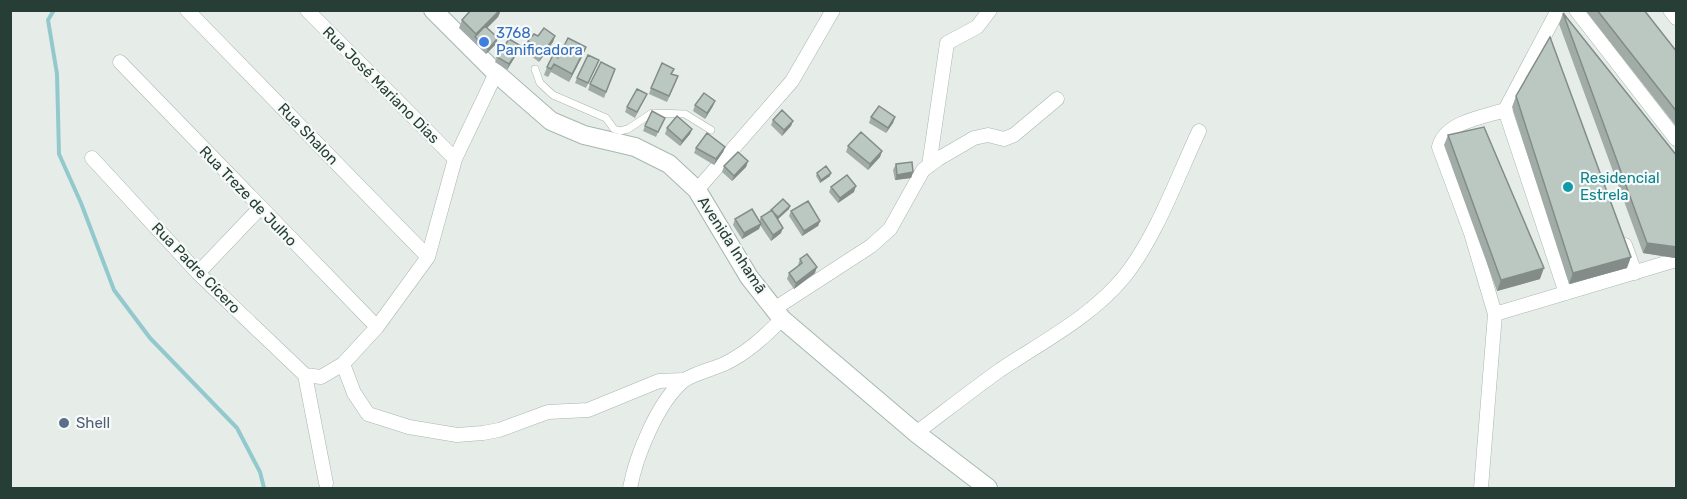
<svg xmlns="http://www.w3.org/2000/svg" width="1687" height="499" viewBox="0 0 1687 499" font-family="Rubik,sans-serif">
	<rect width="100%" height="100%" fill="#e6ede9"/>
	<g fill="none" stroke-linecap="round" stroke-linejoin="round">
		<!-- stream -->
		<path stroke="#93c9cc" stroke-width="4" d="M 54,10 L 48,20 L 57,74 L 59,154 L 81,203 L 114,290 L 150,338 L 237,428 L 260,472 L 264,488"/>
		<defs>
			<path id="lane" d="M 535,69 L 540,83 L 553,95 L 606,118 L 614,129 L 620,131 L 628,129 L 652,113 L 685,114 L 711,130"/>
			<path id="street" d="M 187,10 L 428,257
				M 307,10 L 455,159
				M 1576,10 L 1676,139
				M 1670,10 L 1676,18
				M 120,62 L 377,327
				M 1505,110 L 1566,293
				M 92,158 L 198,273 L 305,375
				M 929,166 L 947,43 L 977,27 L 990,10
				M 697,190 L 792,81 L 833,10
				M 1625,245 L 1635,273
				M 198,273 L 259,209
				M 774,309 L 871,246 L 890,229 L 923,170 L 938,159 L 974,138 L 988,135 L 1004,139 L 1014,135 L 1057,99
				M 1495,314 L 1676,260
				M 343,364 L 354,393 L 368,414 L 409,427 L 457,435 L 483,433 L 499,430 L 548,412 L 588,410 L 659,381 L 683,380
				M 305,375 L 321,377 L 343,364 L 377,327 L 428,257 L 455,159 L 496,73
				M 305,375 L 326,483
				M 916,433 C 944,412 972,390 1000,370 C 1042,342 1091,317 1124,277 C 1156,237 1177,178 1199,131
				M 630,488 C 636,456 657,404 682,382 C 689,375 713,369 724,364 C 747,353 764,337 782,319
				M 1481,488 L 1495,314 L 1471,233 L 1439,147 C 1445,122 1483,117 1505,110 L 1558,10"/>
			<path id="secondary" d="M 433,10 L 496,73 L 551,121 L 584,135 L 635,147 L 669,164 L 697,190 L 749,277 L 782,319 L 916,433 L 988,488"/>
		</defs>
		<!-- lane casing -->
		<use href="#lane" stroke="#a9b5af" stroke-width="8"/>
		<!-- street casing -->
		<use href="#street" stroke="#a9b5af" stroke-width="15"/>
		<!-- secondary casing -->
		<use href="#secondary" stroke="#a5b8b0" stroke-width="20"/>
		<!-- lane -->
		<use href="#lane" stroke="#fff" stroke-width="7"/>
		<!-- street -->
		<use href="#street" stroke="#fff" stroke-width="14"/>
		<!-- secondary -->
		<use href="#secondary" stroke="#fff" stroke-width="18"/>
	</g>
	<!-- wall -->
	<path fill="#a1aca7" d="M 471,10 L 501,10 L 498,17 L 487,28 L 496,44 L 486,54 L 459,28 L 462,20 Z
		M 1585,10 L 1644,10 L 1677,52 L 1677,122 L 1675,125 Z
		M 1563,13 L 1677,156 L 1677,253 L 1675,258 L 1643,253 L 1559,24 Z
		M 538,36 L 555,36 L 553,42 L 539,62 L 527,53 L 528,48 L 526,47 L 528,41 Z
		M 586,47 L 583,55 L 569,82 L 551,72 L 548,77 L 544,75 L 547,67 L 558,58 Z
		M 518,52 L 507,70 L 495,62 L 497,57 Z
		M 599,60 L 586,88 L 575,83 L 577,78 Z
		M 615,69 L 604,98 L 588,90 L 590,84 Z
		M 672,74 L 676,82 L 667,102 L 649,94 L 651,88 Z
		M 647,94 L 635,118 L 625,112 L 627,107 Z
		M 1516,96 L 1627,268 L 1569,284 L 1512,107 Z
		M 695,105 L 713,106 L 705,119 L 693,111 Z
		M 871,117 L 895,117 L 893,123 L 886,133 L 869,123 Z
		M 773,120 L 793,121 L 791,126 L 782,136 L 771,125 Z
		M 662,123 L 656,137 L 643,131 L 645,126 Z
		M 667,128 L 692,129 L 690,134 L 680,146 L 665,134 Z
		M 1448,135 L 1540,279 L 1497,291 L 1444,145 Z
		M 848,146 L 882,151 L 880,157 L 868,170 L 846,152 Z
		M 725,147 L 723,152 L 714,165 L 694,153 L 696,148 Z
		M 748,161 L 746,167 L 732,181 L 722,172 L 724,166 Z
		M 896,164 L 913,172 L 911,178 L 895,180 L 893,170 Z
		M 817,173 L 830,176 L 820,183 L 816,176 Z
		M 831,187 L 854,192 L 838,203 L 829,192 Z
		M 790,206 L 789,209 L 778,219 L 781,233 L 771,241 L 760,225 L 759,229 L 742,239 L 733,225 L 735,219 L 759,222 L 761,217 Z
		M 791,211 L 820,221 L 818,226 L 802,236 L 789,216 Z
		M 800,259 L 815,273 L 794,289 L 787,279 L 789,273 L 798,266 L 798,265 Z"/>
	<!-- shaded-wall -->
	<path fill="#838c88" d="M 500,10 L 501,10 L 498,17 L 477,38 L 475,37 L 476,34 Z
		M 555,36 L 553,42 L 539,62 L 541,56 Z
		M 498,38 L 496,44 L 486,54 L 488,49 Z
		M 521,46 L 518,52 L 507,70 L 509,64 Z
		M 586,47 L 583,55 L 569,82 L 572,74 Z
		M 715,101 L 713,106 L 705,119 L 707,113 Z
		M 895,117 L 893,123 L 886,133 L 888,128 Z
		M 793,121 L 791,126 L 782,136 L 784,130 Z
		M 692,129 L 690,134 L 680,146 L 682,141 Z
		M 725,147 L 723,152 L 714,165 L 716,159 Z
		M 882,151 L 880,157 L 868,170 L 870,164 Z
		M 748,161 L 746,167 L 732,181 L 734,176 Z
		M 913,172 L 911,178 L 895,180 L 897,175 Z
		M 831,173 L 830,176 L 820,183 L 821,180 Z
		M 856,186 L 854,192 L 838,203 L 840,198 Z
		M 790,206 L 789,209 L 777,220 L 778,217 Z
		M 820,221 L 818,226 L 802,236 L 804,231 Z
		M 761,224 L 759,229 L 742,239 L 744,233 Z
		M 783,228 L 781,233 L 771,241 L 773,235 Z
		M 1647,243 L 1677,247 L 1677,253 L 1675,258 L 1643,253 Z
		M 1631,257 L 1627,268 L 1569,284 L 1573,273 Z
		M 817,267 L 815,273 L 794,289 L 796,283 Z
		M 1544,268 L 1540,279 L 1497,291 L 1501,280 Z"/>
	<!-- building -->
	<path fill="#bbc8c2" stroke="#838c88" stroke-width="1.5" d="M 471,10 L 500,10 L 476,34 L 462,20 Z
		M 1597,10 L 1644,10 L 1677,52 L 1677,112 Z
		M 1563,13 L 1677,156 L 1677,247 L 1647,243 Z
		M 485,26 L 498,38 L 488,49 L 475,37 Z
		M 544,28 L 555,36 L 541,56 L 529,47 L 531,43 L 528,41 L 534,34 L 538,36 Z
		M 1550,37 L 1631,257 L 1573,273 L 1516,96 Z
		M 568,38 L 586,47 L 572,74 L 554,64 L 551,69 L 547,67 L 553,55 L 558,58 Z
		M 509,39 L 521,46 L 509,64 L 497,57 Z
		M 588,55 L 599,60 L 588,83 L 577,78 Z
		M 601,62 L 615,69 L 606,92 L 590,84 Z
		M 662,63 L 674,69 L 671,74 L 678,76 L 669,96 L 651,88 Z
		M 637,89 L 647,94 L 637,112 L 627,107 Z
		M 704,93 L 715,101 L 707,113 L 695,105 Z
		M 879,106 L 895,117 L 888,128 L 871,117 Z
		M 782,110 L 793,121 L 784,130 L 773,120 Z
		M 652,111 L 665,118 L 658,132 L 645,126 Z
		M 677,116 L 692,129 L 682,141 L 667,128 Z
		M 1484,127 L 1544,268 L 1501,280 L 1448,135 Z
		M 861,132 L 882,151 L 870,164 L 848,146 Z
		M 707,133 L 725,147 L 716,159 L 696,148 Z
		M 738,152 L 748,161 L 734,176 L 724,166 Z
		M 912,162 L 913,172 L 897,175 L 896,164 Z
		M 826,166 L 831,173 L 821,180 L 817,173 Z
		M 847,175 L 856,186 L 840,198 L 831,187 Z
		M 783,199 L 790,206 L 778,217 L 771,210 Z
		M 808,201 L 820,221 L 804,231 L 791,211 Z
		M 752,209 L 761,224 L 744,233 L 735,219 Z
		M 772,210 L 783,228 L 773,235 L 761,217 Z
		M 807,254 L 817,267 L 796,283 L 789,273 L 802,263 L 800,259 Z"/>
	<!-- markers -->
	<circle fill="#3f7fe0" stroke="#f6faf8" stroke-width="2" cx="484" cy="42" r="6"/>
	<circle fill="#0f9aa8" stroke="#f6faf8" stroke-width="2" cx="1568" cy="187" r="6"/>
	<circle fill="#5c6f8a" stroke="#f6faf8" stroke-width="2" cx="64" cy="423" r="6"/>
	<g text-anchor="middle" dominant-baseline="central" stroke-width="4.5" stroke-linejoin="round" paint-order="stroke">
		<!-- shop labels -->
		<g font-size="15" fill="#366cbe" stroke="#f6faf8" text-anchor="start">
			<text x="496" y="33">3768<tspan x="496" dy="17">Panificadora</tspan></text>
		</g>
		<!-- street labels -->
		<g font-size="15" fill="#263e35" stroke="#f6faf8">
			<text transform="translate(381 85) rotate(45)">Rua José Mariano Dias</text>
			<text transform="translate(308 134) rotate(46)">Rua Shalon</text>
			<text transform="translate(248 196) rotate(46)">Rua Treze de Julho</text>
			<text transform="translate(732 245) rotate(57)">Avenida Inhamã</text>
			<text transform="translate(196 268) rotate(46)">Rua Padre Cícero</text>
		</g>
		<!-- culture labels -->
		<g font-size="15" fill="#0d838f" stroke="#f6faf8" text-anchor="start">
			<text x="1580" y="178">Residencial<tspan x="1580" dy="17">Estrela</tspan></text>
		</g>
		<!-- service labels -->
		<g font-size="15" fill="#4e5e75" stroke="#f6faf8" text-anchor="start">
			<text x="76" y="423">Shell</text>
		</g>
	</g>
	<!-- border -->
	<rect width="1687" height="499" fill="none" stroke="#263e35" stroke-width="24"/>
</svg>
